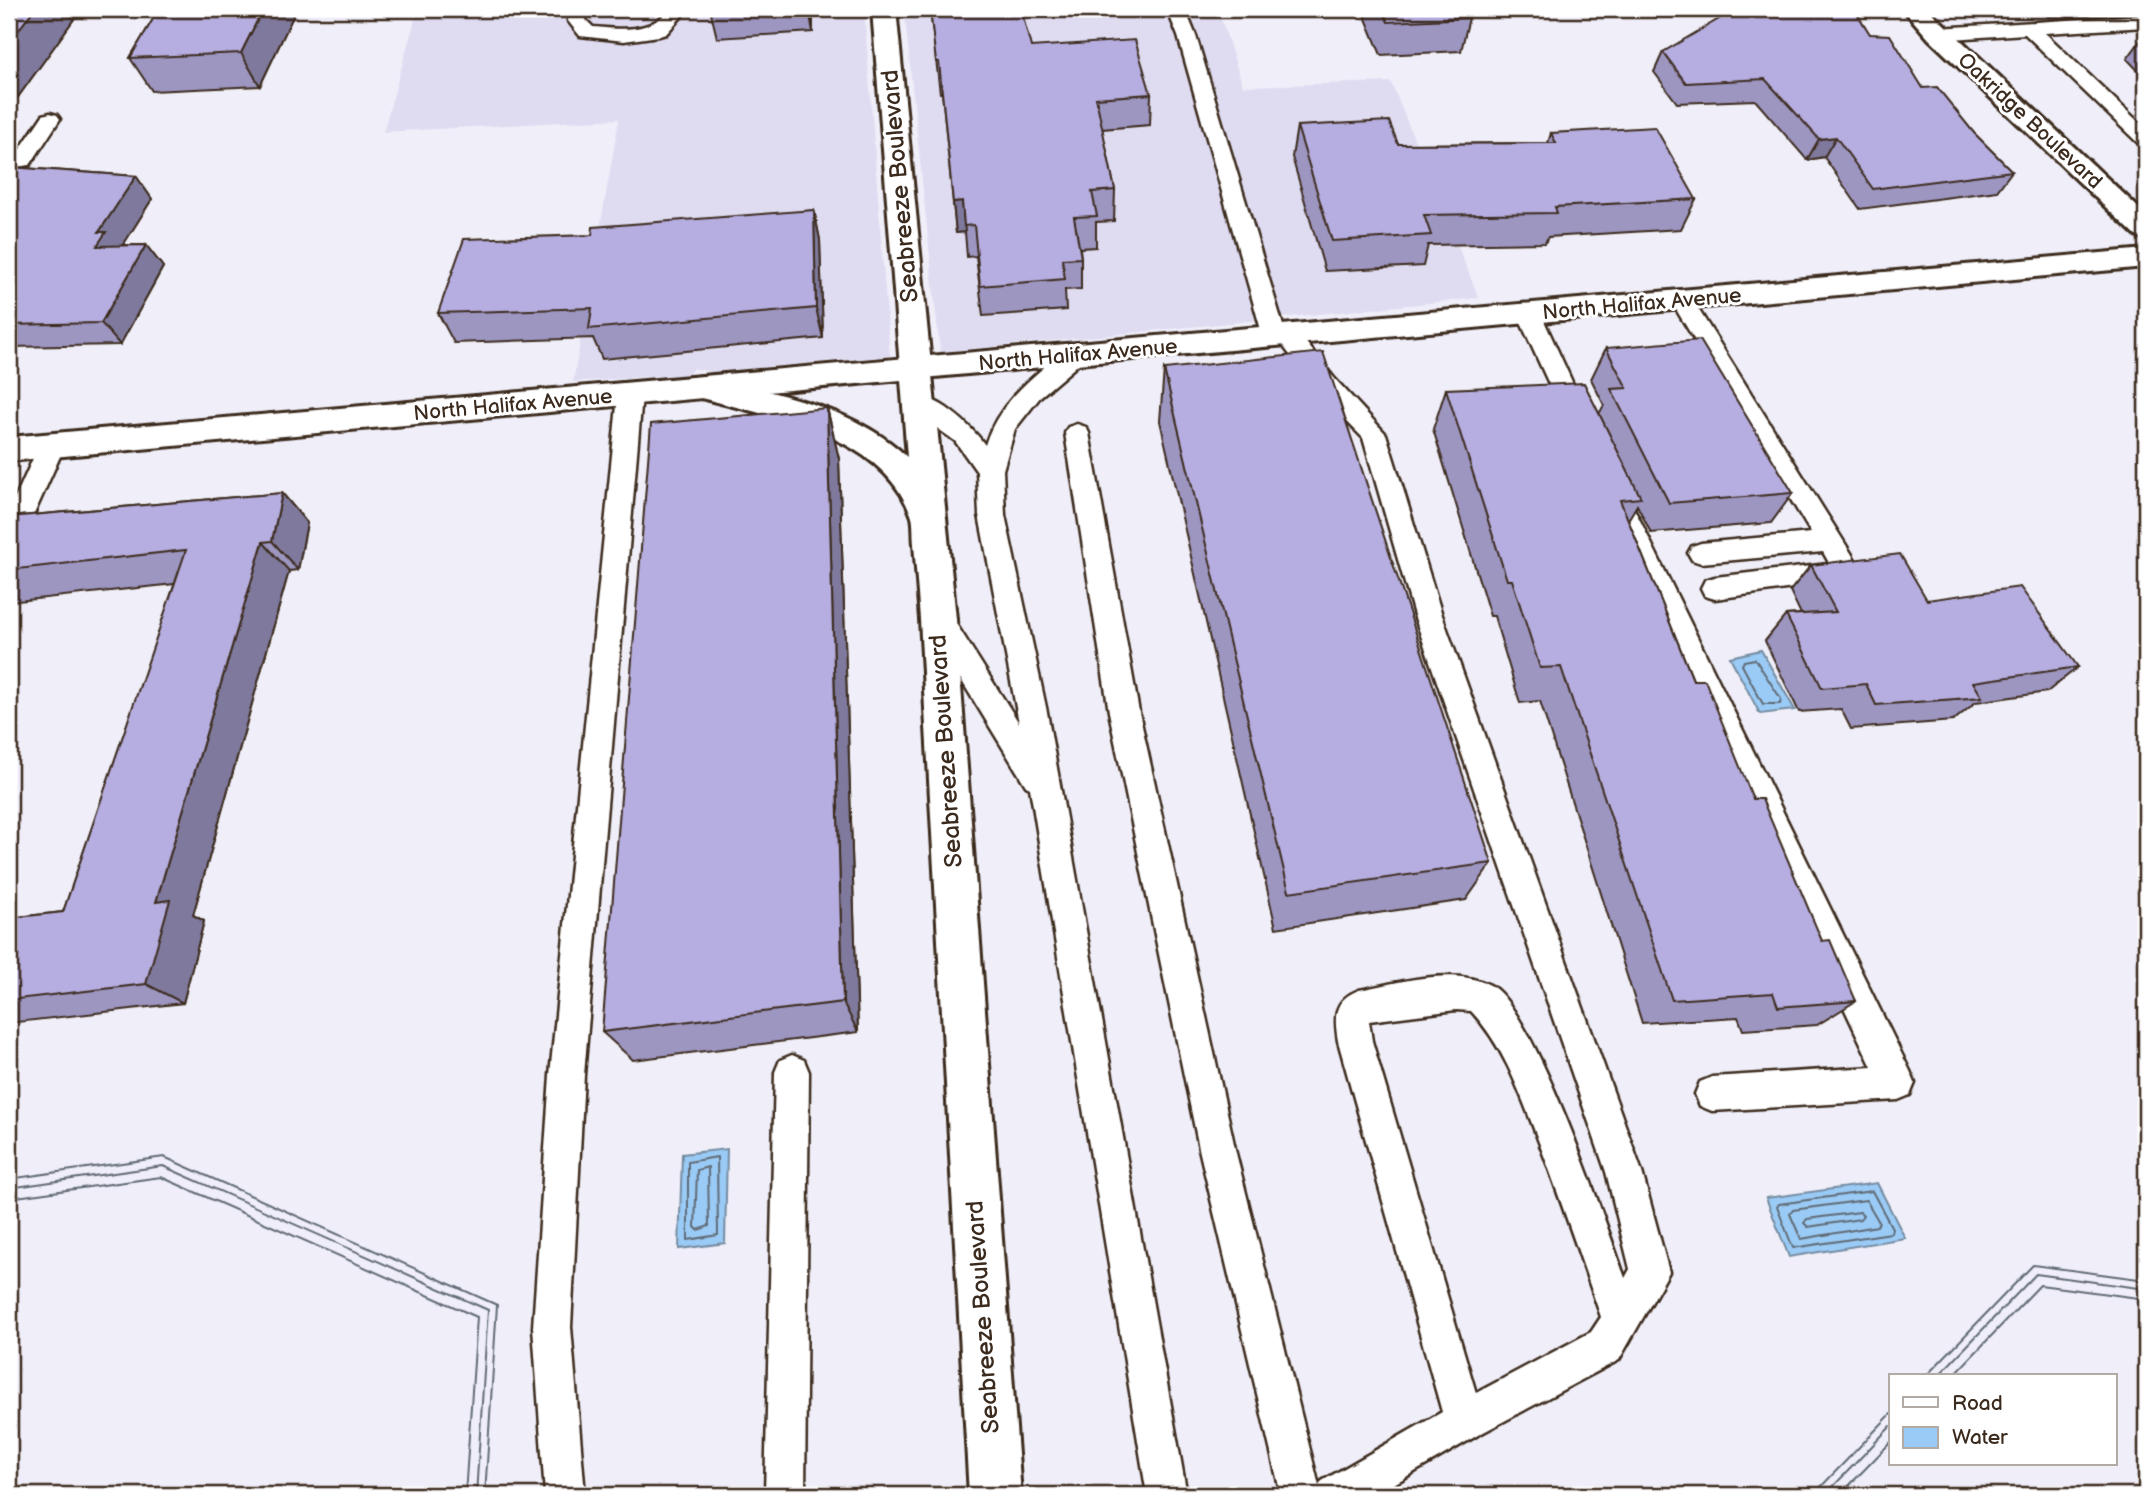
<svg xmlns="http://www.w3.org/2000/svg" width="2155" height="1504" viewBox="0 0 2155 1504" font-family="'Balsamiq Sans',sans-serif">
	<rect width="100%" height="100%" fill="#f0eff9"/>
	<filter id="ink" filterUnits="userSpaceOnUse"><feTurbulence type="fractalNoise" baseFrequency=".0143" numOctaves="2"/><feDisplacementMap in="SourceGraphic" scale="14" xChannelSelector="R" yChannelSelector="G"/><feConvolveMatrix kernelMatrix="1 2 1 2 8 2 1 2 1" color-interpolation-filters="sRGB"/></filter>
	<g filter="url(#ink)">
		<!-- built -->
		<path fill="#dfdcf2" d="M 418,9 L 864,9 L 890,356 L 710,372 L 693,368 L 689,374 L 573,382 L 619,119 L 383,132 Z
			M 904,9 L 1218,9 L 1243,86 L 1391,82 L 1479,298 L 940,352 Z"/>
		<!-- water -->
		<path fill="#9acbf6" stroke="#748ba0" stroke-width="2" d="M 1761,650 L 1795,710 L 1760,714 L 1730,657 Z
			M 727,1149 L 725,1243 L 679,1249 L 682,1154 Z
			M 1877,1183 L 1905,1238 L 1789,1257 L 1766,1198 Z"/>
		<!-- pier -->
		<path fill="#f0eff9" d="M 165,1150 L 506,1301 L 492,1495 L 9,1495 L 9,1169 L 113,1154 Z
			M 2030,1257 L 2146,1273 L 2146,1495 L 1804,1495 L 1891,1403 L 1891,1464 L 2115,1464 L 2115,1376 L 1917,1376 Z"/>
		<g fill="none" stroke-linecap="round" stroke-linejoin="round">
			<!-- shore -->
			<path stroke="#616a74" stroke-width="2" d="M 1755,659 L 1781,699 L 1780,704 L 1763,704 L 1742,665 L 1744,661 Z
				M 717,1157 L 718,1235 L 688,1240 L 688,1162 Z
				M 708,1167 L 709,1226 L 698,1230 L 695,1227 L 697,1170 Z
				M 9,1179 L 164,1157 L 497,1305 L 485,1495
				M 9,1188 L 163,1166 L 488,1310 L 476,1495
				M 1872,1191 L 1892,1228 L 1891,1233 L 1793,1248 L 1777,1207 L 1779,1204 Z
				M 9,1198 L 161,1177 L 477,1317 L 465,1495
				M 1866,1200 L 1879,1222 L 1877,1226 L 1801,1239 L 1790,1214 L 1793,1210 Z
				M 1860,1212 L 1863,1215 L 1860,1219 L 1808,1227 L 1804,1223 L 1807,1219 Z
				M 1926,1376 L 2033,1265 L 2146,1280
				M 1938,1376 L 2036,1274 L 2146,1289
				M 1953,1376 L 2040,1285 L 2146,1299
				M 1813,1495 L 1891,1414
				M 1825,1495 L 1891,1426
				M 1840,1495 L 1891,1442"/>
			<defs>
				<path id="service" d="M 569,9 L 587,9 L 586,20 L 593,27 C 618,29 645,33 664,15 L 664,9 L 682,9 L 682,16 L 666,34 L 659,36 L 624,41 L 580,36 L 568,21 Z
					M 1167,9 L 1185,9 L 1196,36 L 1284,329 L 1296,330 L 1335,379 L 1386,434 L 1442,615 L 1642,1172 L 1669,1272 L 1619,1360 L 1478,1435 L 1375,1495 L 1281,1495 L 1200,1153 L 1109,712 L 1065,433 L 1068,427 L 1077,424 L 1086,427 L 1089,433 L 1139,712 L 1236,1153 L 1319,1486 L 1322,1481 L 1442,1412 L 1338,1041 C 1334,1017 1333,1000 1359,990 C 1399,983 1452,966 1490,985 C 1534,1008 1606,1224 1625,1278 L 1630,1269 L 1606,1172 L 1414,615 L 1363,438 L 1317,391 L 1281,343 L 1267,343 L 1263,337 L 1178,36 ZM 1456,1010 L 1471,1011 C 1502,1044 1518,1087 1534,1129 C 1558,1191 1579,1254 1601,1317 L 1591,1332 L 1476,1393 L 1372,1041 L 1369,1021 Z
					M 2146,15 L 2146,27 L 2045,33 L 2146,129 L 2146,146 L 2139,144 L 2025,34 L 1938,40 L 1929,34 L 1938,28 Z
					M 50,113 L 57,115 L 60,119 L 30,165 L 9,168 L 9,156 L 16,155 L 43,115 Z
					M 1682,293 L 1690,296 L 1851,553 L 1855,560 L 1850,580 L 1715,599 L 1705,596 L 1701,588 L 1705,580 L 1715,577 L 1828,564 L 1828,561 L 1823,552 L 1701,563 L 1692,560 L 1688,553 L 1692,546 L 1701,543 L 1811,533 L 1671,301 L 1674,296 Z
					M 1529,306 L 1537,309 L 1541,314 L 1589,419 L 1586,425 L 1577,428 L 1568,425 L 1565,419 L 1517,314 L 1521,309 Z
					M 1073,348 L 1081,350 L 1085,356 L 1081,362 L 1041,396 L 1015,429 L 1003,470 L 1005,515 L 1047,712 L 1187,1495 L 1147,1495 L 1030,788 L 1026,786 L 924,619 L 928,611 L 938,608 L 948,611 L 1019,723 L 979,515 L 977,472 L 955,441 L 912,410 L 909,404 L 912,398 C 935,391 972,427 985,445 C 998,403 1032,377 1065,350 Z
					M 630,386 L 639,389 L 642,395 L 584,1075 L 571,1327 L 585,1495 L 545,1495 L 533,1327 L 550,1075 L 618,395 L 621,389 Z
					M 52,436 L 61,439 L 65,445 L 22,541 L 18,548 L 9,551 L 9,512 L 39,445 L 43,439 Z
					M 1619,494 L 1628,497 L 1632,504 L 1910,1071 L 1915,1083 L 1910,1095 L 1898,1100 L 1712,1111 L 1700,1106 L 1695,1094 L 1700,1082 L 1712,1077 L 1872,1067 L 1606,504 L 1610,497 Z
					M 792,1055 L 804,1060 L 809,1072 L 805,1495 L 765,1495 L 775,1072 L 780,1060 Z"/>
				<path id="tertiary" d="M 2146,249 L 2146,267 L 9,461 L 9,437 Z"/>
				<path id="secondary" d="M 872,9 L 896,9 L 956,619 L 1021,1495 L 969,1495 L 920,619 C 918,594 916,569 914,544 C 913,535 914,525 912,517 C 882,431 768,417 694,396 L 689,388 L 694,380 L 705,377 C 774,393 854,406 907,457 Z
					M 1903,9 L 1928,9 L 2146,215 L 2146,239 L 2136,236 L 1929,39 Z"/>
			</defs>
			<!-- service casing -->
			<use href="#service" stroke="#3b2a1e" stroke-width="5"/>
			<!-- tertiary casing -->
			<use href="#tertiary" stroke="#3b2a1e" stroke-width="6"/>
			<!-- secondary casing -->
			<use href="#secondary" stroke="#3b2a1e" stroke-width="6"/>
			<!-- service -->
			<use href="#service" fill="#fff" fill-rule="evenodd"/>
			<!-- tertiary -->
			<use href="#tertiary" fill="#fff" fill-rule="evenodd"/>
			<!-- secondary -->
			<use href="#secondary" fill="#fff" fill-rule="evenodd"/>
		</g>
		<!-- wall -->
		<path fill="#9d96c1" stroke="#3b2a1e" stroke-width="2" d="M 9,9 L 74,19 L 18,97 L 9,98 Z
			M 159,9 L 295,9 L 296,10 L 260,86 L 152,91 L 130,58 Z
			M 710,9 L 813,9 L 813,32 L 717,38 Z
			M 930,9 L 1151,94 L 1150,125 L 1102,129 L 1115,190 L 1114,221 L 1096,222 L 1096,247 L 1080,248 L 1081,258 L 1081,289 L 1065,290 L 1066,310 L 983,316 L 976,256 L 967,257 L 965,232 L 956,233 L 942,93 L 940,93 Z
			M 1254,9 L 1316,9 L 1315,10 L 1257,15 Z
			M 1362,9 L 1465,9 L 1469,18 L 1461,51 L 1381,55 Z
			M 2040,9 L 2127,9 L 2124,14 L 2048,17 Z
			M 2146,33 L 2146,79 L 2127,59 Z
			M 1870,34 L 1923,88 L 1974,133 L 2012,171 L 1997,191 L 1860,209 L 1824,157 L 1807,160 L 1755,100 L 1677,103 L 1654,72 L 1663,52 Z
			M 1297,126 L 1398,144 L 1548,143 L 1551,133 L 1696,199 L 1681,229 L 1548,237 L 1545,243 L 1428,245 L 1423,266 L 1325,271 L 1292,157 Z
			M 9,167 L 136,176 L 152,199 L 123,245 L 146,245 L 163,267 L 120,345 L 9,347 Z
			M 814,210 L 820,240 L 823,338 L 602,359 L 593,338 L 454,343 L 438,313 L 592,235 Z
			M 1606,348 L 1793,493 L 1771,523 L 1651,533 L 1637,505 L 1628,520 L 1693,680 L 1753,799 L 1822,941 L 1856,1001 L 1817,1025 L 1743,1030 L 1738,1017 L 1642,1023 L 1540,701 L 1520,703 L 1494,616 L 1490,616 L 1433,429 L 1446,389 L 1599,414 L 1604,405 L 1591,379 Z
			M 1164,369 L 1492,863 L 1466,900 L 1276,928 L 1160,421 Z
			M 827,408 L 839,459 L 858,1032 L 633,1060 L 602,1032 Z
			M 282,493 L 307,523 L 298,570 L 289,571 L 193,915 L 204,921 L 183,1003 L 9,1023 L 9,918 L 63,912 L 175,584 L 9,602 L 9,517 Z
			M 1811,565 L 1927,600 L 2078,667 L 2047,692 L 1976,702 L 1953,721 L 1851,729 L 1841,709 L 1799,712 L 1765,641 L 1786,615 L 1801,614 L 1790,591 Z"/>
		<!-- shaded-wall -->
		<path fill="#7f7a9d" stroke="#3b2a1e" stroke-width="2" d="M 34,9 L 67,9 L 74,19 L 18,97 L 9,85 L 9,43 Z
			M 263,9 L 295,9 L 296,10 L 260,86 L 241,53 Z
			M 809,9 L 813,9 L 813,32 Z
			M 1836,137 L 1824,157 L 1807,160 L 1819,139 Z
			M 136,176 L 152,199 L 120,250 L 97,246 L 99,232 Z
			M 962,201 L 965,232 L 956,233 L 953,202 Z
			M 814,210 L 820,240 L 823,338 L 816,308 Z
			M 146,245 L 163,267 L 120,345 L 101,323 Z
			M 827,408 L 839,459 L 858,1032 L 843,1002 Z
			M 282,493 L 307,523 L 298,570 L 272,541 Z
			M 263,542 L 289,571 L 193,915 L 204,921 L 183,1003 L 146,984 L 156,902 Z"/>
		<!-- building -->
		<path fill="#b6aee0" stroke="#3b2a1e" stroke-width="2" d="M 9,9 L 34,9 L 9,43 Z
			M 159,9 L 263,9 L 241,53 L 130,58 Z
			M 930,9 L 1021,9 L 1031,47 L 1135,40 L 1151,94 L 1096,98 L 1115,190 L 1092,192 L 1097,216 L 1074,217 L 1081,258 L 1062,259 L 1065,279 L 980,286 L 974,225 L 964,226 L 962,201 L 953,202 L 939,62 L 936,62 Z
			M 1382,9 L 1465,9 L 1469,18 L 1388,22 Z
			M 1736,9 L 1854,9 L 1870,34 L 1890,35 L 1923,88 L 1937,87 L 1974,133 L 2012,171 L 1873,189 L 1836,137 L 1819,139 L 1765,79 L 1686,83 L 1663,52 Z
			M 1389,121 L 1398,144 L 1556,143 L 1551,133 L 1655,127 L 1696,199 L 1555,207 L 1557,213 L 1424,215 L 1431,235 L 1332,241 L 1297,126 Z
			M 9,167 L 136,176 L 99,232 L 106,232 L 97,246 L 146,245 L 101,323 L 9,325 Z
			M 814,210 L 816,308 L 589,329 L 592,308 L 438,313 L 464,239 L 592,235 L 593,227 Z
			M 1700,340 L 1793,493 L 1669,503 L 1611,389 L 1627,388 L 1606,348 Z
			M 1323,352 L 1492,863 L 1289,892 L 1164,369 Z
			M 1584,383 L 1641,498 L 1620,500 L 1693,680 L 1705,680 L 1753,799 L 1762,799 L 1822,941 L 1830,940 L 1856,1001 L 1778,1007 L 1773,993 L 1672,1000 L 1561,667 L 1540,668 L 1512,580 L 1507,580 L 1446,389 Z
			M 827,408 L 843,1002 L 602,1032 L 651,424 Z
			M 282,493 L 272,541 L 263,542 L 156,902 L 170,900 L 146,984 L 9,1000 L 9,918 L 63,912 L 186,550 L 9,570 L 9,517 Z
			M 1900,554 L 1927,600 L 2020,587 L 2078,667 L 1973,682 L 1982,697 L 1876,705 L 1866,684 L 1822,688 L 1786,615 L 1836,612 L 1811,565 Z"/>
	</g>
	<g text-anchor="middle" dominant-baseline="central" stroke-width="6" stroke-linejoin="round" paint-order="stroke">
		<!-- far-street labels -->
		<g font-size="21" fill="#3b2a1e" stroke="#fff">
			<text transform="translate(2030 121) rotate(43)">Oakridge Boulevard</text>
			<text transform="translate(1642 304) rotate(-5)">North Halifax Avenue</text>
			<text transform="translate(1078 355) rotate(-5)">North Halifax Avenue</text>
			<text transform="translate(513 405) rotate(-5)">North Halifax Avenue</text>
		</g>
		<!-- street labels -->
		<g font-size="24" fill="#3b2a1e" stroke="#fff">
			<text transform="translate(900 186) rotate(-95)">Seabreeze Boulevard</text>
			<text transform="translate(946 751) rotate(-94)">Seabreeze Boulevard</text>
			<text transform="translate(983 1317) rotate(-94)">Seabreeze Boulevard</text>
		</g>
	</g>
	<!-- margin -->
	<rect width="2155" height="1504" fill="none" stroke="#fff" stroke-width="35"/>
	<rect x="18" y="18" width="2120" height="1469" fill="none" stroke="#3b2a1e" stroke-width="2.5" filter="url(#ink)"/>
	<!-- legend -->
	<rect x="1889" y="1374" width="228" height="91" fill="#ffffff" stroke="#b1aaa5" stroke-width="2"/>
	<rect x="1903" y="1397" width="35" height="10" fill="#ffffff" stroke="#b1aaa5" stroke-width="2"/>
	<text x="1952" y="1410" font-size="21" fill="#3b2a1e">Road</text>
	<rect x="1903" y="1427" width="35" height="21" fill="#9acbf6" stroke="#b1aaa5" stroke-width="2"/>
	<text x="1952" y="1444" font-size="21" fill="#3b2a1e">Water</text>
</svg>
